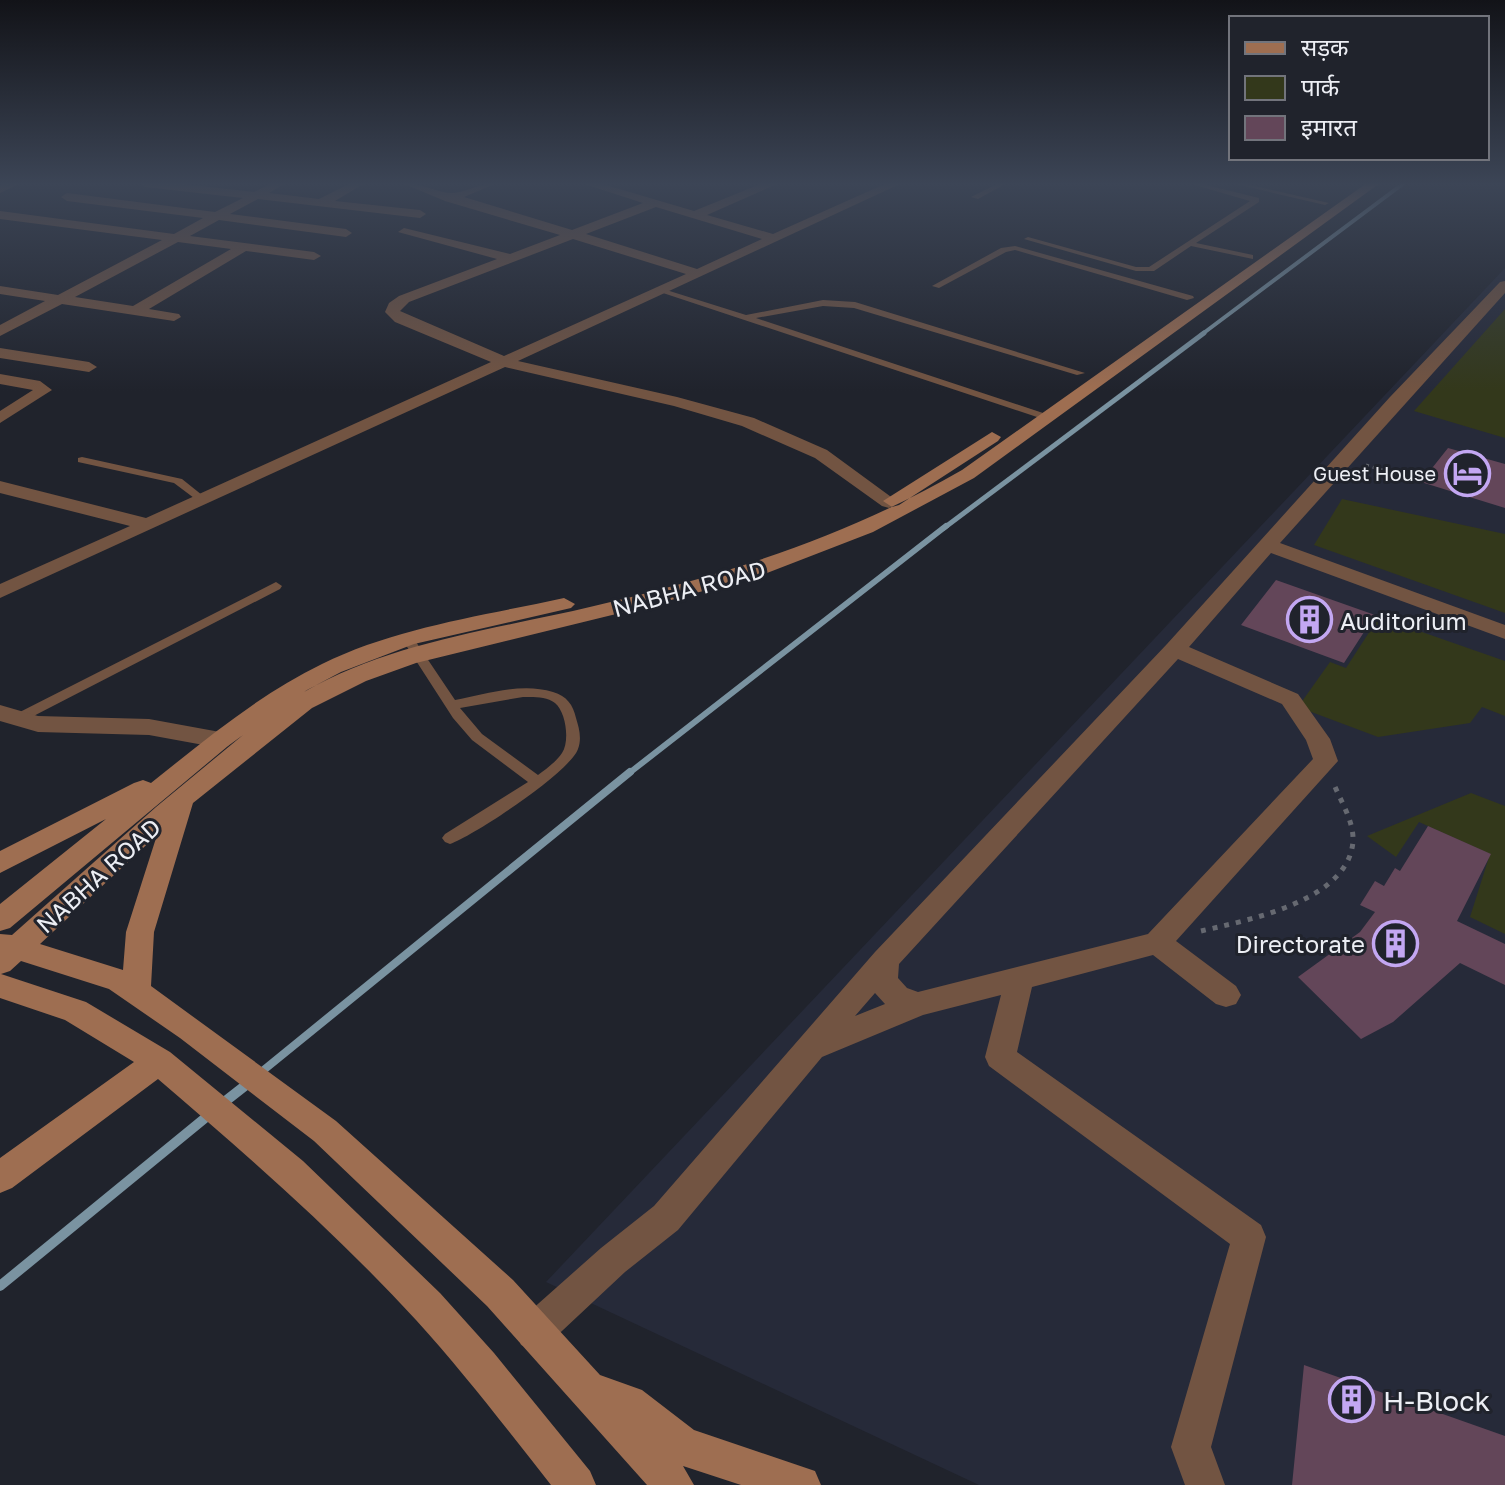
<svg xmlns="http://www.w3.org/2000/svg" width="1505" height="1485" viewBox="0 0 1505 1485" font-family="'Golos Text','Noto Sans Devanagari',sans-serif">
	<rect width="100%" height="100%" fill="#20232c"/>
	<!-- built -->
	<path fill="#262a39" d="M 1505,268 L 1505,1485 L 979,1485 L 546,1282 Z"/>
	<!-- green -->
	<path fill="#33381b" d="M 1505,309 L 1505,438 L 1414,411 Z
		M 1342,499 L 1505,534 L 1505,613 L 1314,545 Z
		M 1379,617 L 1505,661 L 1505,716 L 1482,707 L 1470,723 L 1378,737 L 1298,707 L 1330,662 L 1346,668 Z
		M 1471,793 L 1505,806 L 1505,934 L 1470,917 L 1490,854 L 1419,822 L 1396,857 L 1367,836 Z"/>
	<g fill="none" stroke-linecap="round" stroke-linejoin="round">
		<!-- stream-far4 -->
		<path stroke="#7a93a1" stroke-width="4" d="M 1201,335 L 1404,183"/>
		<!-- stream-far3 -->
		<path stroke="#7a93a1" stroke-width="5" d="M 944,528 L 1204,333"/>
		<!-- stream-far2 -->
		<path stroke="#7a93a1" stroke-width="6" d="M 628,774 L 946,526"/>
		<!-- stream-far1 -->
		<path stroke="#7a93a1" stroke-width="8" d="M 260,1073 L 630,772
			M 244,1087 L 251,1081"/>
		<!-- stream -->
		<path stroke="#7a93a1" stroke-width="10" d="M 223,1103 L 246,1085
			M 0,1286 L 210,1114"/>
	</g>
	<!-- building -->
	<path fill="#634659" d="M 1448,448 L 1505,464 L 1505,508 L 1421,482 Z
		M 1276,580 L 1375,615 L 1344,663 L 1241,625 Z
		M 1428,826 L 1491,854 L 1457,921 L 1505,944 L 1505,985 L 1460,963 L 1393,1022 L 1361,1039 L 1298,977 L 1360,932 L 1375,912 L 1360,905 L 1375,881 L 1384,886 L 1395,868 L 1400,871 Z
		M 1304,1365 L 1505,1436 L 1505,1485 L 1292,1485 Z"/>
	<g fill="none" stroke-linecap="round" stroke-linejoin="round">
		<!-- path-far1 -->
		<path stroke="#666971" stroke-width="3" stroke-dasharray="3 4" stroke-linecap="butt" d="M 1366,465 L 1421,482"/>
		<!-- path -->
		<path stroke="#666971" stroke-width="5" stroke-dasharray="5 7" stroke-linecap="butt" d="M 1201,931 C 1248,920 1349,901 1353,841 C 1354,821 1340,800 1333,782"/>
		<!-- lane -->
		<path fill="#725442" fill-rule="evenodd" d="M 999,183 L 1007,183 L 978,199 L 971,197 Z
			M 1188,183 L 1198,183 L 1259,198 L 1259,202 L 1196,243 L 1253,255 L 1253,259 L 1191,246 L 1154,271 L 1136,271 L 1024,239 L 1028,237 L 1136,267 L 1149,267 L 1250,201 Z
			M 1231,183 L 1242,183 L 1329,203 L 1325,205 Z
			M 1015,246 L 1193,296 L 1194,298 L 1187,300 L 1015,250 L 1006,252 L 939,288 L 932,286 L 1001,248 Z
			M 660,288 L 746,315 L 823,300 L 855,302 L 1085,373 L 1077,375 L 854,308 L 823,306 L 756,318 L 1049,415 L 1049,419 L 1046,420 L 660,292 Z
			M 82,457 L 182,479 L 207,499 L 206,501 L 198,501 L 174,483 L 78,462 L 78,458 Z
			M 276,582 L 282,586 L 280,589 L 20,723 L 10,723 L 8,720 L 10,717 Z
			M 408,635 L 412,636 L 455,700 C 486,694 522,682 553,692 C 567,696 573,705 576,718 C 579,728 582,738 578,749 C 570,772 475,835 450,844 L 445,842 L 442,838 L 445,834 L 528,782 L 472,740 L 453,718 L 402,639 ZM 523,697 C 533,697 546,696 555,703 C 566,712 570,741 562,753 C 556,762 546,769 538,775 L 482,734 L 460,708 Z"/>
		<!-- street -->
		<path fill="#725442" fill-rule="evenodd" d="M 5,183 L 21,183 L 0,193 L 0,185 Z
			M 139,183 L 174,183 L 254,192 L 272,183 L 286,183 L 269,193 L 319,199 L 351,183 L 365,183 L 335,201 L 420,210 L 426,214 L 420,218 L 258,199 L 230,214 L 346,229 L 352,233 L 346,237 L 219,220 L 190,236 L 314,252 L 321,256 L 314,260 L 246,251 L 149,309 L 179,314 L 181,317 L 174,321 L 62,304 L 0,336 L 0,325 L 45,301 L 0,294 L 0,286 L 58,295 L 162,240 L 0,219 L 0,211 L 174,234 L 203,218 L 67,201 L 61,197 L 67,193 L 215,212 L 243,198 L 145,187 ZM 178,242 L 231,249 L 133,306 L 75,297 Z
			M 402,183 C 420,182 437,193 453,193 C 467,192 479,183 497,183 L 464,197 L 572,230 L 643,203 L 581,183 L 599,183 L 694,211 L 763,183 L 779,183 L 707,215 L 773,234 L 887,183 L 902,183 L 518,361 L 677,397 L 754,418 L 827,450 L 898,502 L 889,508 L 882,506 L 815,458 L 742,426 L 674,406 L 505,367 L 0,598 L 0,584 L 130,526 L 0,493 L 0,481 L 146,518 L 491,362 L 395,322 L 385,312 L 389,303 L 399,296 L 497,259 L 398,232 L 404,228 L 510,254 L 560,235 L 445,201 ZM 656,207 L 762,239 L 697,269 L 586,234 ZM 573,239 L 686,274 L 504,356 L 400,311 L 409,302 Z
			M 1505,281 L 1505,293 L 1280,543 L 1505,625 L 1505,639 L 1271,553 L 1189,647 L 1298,694 L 1330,739 L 1338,761 L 1176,941 L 1236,986 L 1241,995 L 1236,1004 L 1226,1007 L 1216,1004 L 1153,955 L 1032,987 L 1017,1052 L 1261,1225 L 1266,1237 L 1211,1447 L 1225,1485 L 1185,1485 L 1171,1447 L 1230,1244 L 989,1066 L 985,1057 L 1001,995 L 923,1015 L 822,1057 L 678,1230 L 625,1272 L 547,1345 L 534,1350 L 521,1345 L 516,1332 L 521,1319 L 601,1248 L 654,1206 L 875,952 L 1167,644 L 1390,397 L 1500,282 ZM 1178,659 L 1282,704 L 1306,740 L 1313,759 L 1148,934 L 918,992 L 907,988 L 898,978 L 899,964 ZM 875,993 L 885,1004 L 855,1016 Z
			M 0,348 L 89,362 L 97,367 L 89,372 L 0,358 Z
			M 0,374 L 40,381 L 52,390 L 0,423 L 0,411 L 33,390 L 0,384 Z
			M 0,705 L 38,716 L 149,719 L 220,732 L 228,734 L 232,740 L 228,746 L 220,748 L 149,735 L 38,732 L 0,721 Z"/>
		<!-- secondary -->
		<path fill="#9e6e51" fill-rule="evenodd" d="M 1367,183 L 1380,183 L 974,478 L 873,532 L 767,573 L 657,604 L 416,663 L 366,681 L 312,708 L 193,803 L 154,932 L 151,986 L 336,1121 L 513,1280 L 600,1375 L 642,1390 L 694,1430 L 815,1471 L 821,1485 L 741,1485 L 683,1466 L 694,1485 L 647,1485 L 487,1306 L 314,1141 L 180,1038 L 109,989 L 21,961 L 10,971 L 1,974 L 86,1002 L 170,1052 L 303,1161 L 440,1293 L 494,1353 L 590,1471 L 596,1485 L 551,1485 C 507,1429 464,1373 416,1320 C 336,1233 248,1156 158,1079 L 12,1188 L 0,1193 L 0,1158 L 134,1062 L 65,1020 L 0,998 L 0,934 L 12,935 L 156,807 L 243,735 L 228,746 L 10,928 L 0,931 L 0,904 L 106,819 L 0,873 L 0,851 L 134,783 L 143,780 L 151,783 C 205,740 260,694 322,664 C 397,627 483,616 564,598 L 575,604 L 571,608 L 414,644 L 341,672 L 307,690 L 304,692 C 390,642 498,629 594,606 C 725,575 844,538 962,470 ZM 157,835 L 126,932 L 123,970 L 40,944 Z
			M 992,432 L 1001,437 L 998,441 L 899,505 L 892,507 L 883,501 Z"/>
	</g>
	<!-- sky -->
	<linearGradient id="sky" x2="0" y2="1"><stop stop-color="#121318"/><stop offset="0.47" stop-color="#3c4556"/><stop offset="1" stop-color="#3c4556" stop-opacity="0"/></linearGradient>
	<rect width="1505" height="391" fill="url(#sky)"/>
	<!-- icons -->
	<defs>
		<symbol id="hotel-ring" viewBox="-11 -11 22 22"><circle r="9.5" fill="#20232c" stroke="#c3a7f2" stroke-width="1.5"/><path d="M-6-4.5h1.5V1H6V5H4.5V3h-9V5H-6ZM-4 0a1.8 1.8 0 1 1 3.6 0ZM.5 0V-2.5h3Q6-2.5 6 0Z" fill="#c3a7f2"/></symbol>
		<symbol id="building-ring" viewBox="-11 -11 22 22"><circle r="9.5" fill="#20232c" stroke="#c3a7f2" stroke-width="1.5"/><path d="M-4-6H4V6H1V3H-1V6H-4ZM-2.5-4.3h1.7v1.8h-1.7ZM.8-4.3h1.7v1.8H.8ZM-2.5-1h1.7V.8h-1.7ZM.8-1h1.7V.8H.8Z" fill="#c3a7f2"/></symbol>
	</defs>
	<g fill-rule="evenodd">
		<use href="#hotel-ring" x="1442" y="448" width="51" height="51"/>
		<use href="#building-ring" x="1284" y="594" width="51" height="51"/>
		<use href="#building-ring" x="1370" y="918" width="51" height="51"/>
		<use href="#building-ring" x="1326" y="1374" width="51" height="51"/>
	</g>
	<g text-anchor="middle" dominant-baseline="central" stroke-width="6" stroke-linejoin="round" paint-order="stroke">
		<!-- far-poi labels -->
		<g font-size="20" fill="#eceef4" stroke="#20232c" text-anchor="end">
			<text x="1436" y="473">Guest House</text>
		</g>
		<!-- street labels -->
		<g font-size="24" fill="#eceef4" stroke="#20232c">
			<text transform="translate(689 588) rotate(-15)">NABHA ROAD</text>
			<text transform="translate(98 875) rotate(-42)">NABHA ROAD</text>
		</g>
		<!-- poi labels -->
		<g font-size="24" fill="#eceef4" stroke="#20232c" text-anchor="start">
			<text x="1340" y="620">Auditorium</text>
			<text x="1365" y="943" text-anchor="end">Directorate</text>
		</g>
		<!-- near-poi labels -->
		<g font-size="28" fill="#eceef4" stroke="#20232c" text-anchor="start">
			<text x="1383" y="1400">H-Block</text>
		</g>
	</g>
	<!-- legend -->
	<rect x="1229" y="16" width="260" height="144" fill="#20232c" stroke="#72747c" stroke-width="2"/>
	<rect x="1245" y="42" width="40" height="12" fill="#9e6e51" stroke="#72747c" stroke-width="2"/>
	<text x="1301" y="56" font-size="24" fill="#eceef4">सड़क</text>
	<rect x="1245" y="76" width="40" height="24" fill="#33381b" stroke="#72747c" stroke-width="2"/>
	<text x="1301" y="96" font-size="24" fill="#eceef4">पार्क</text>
	<rect x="1245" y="116" width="40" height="24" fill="#634659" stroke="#72747c" stroke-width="2"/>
	<text x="1301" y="136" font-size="24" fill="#eceef4">इमारत</text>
</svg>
